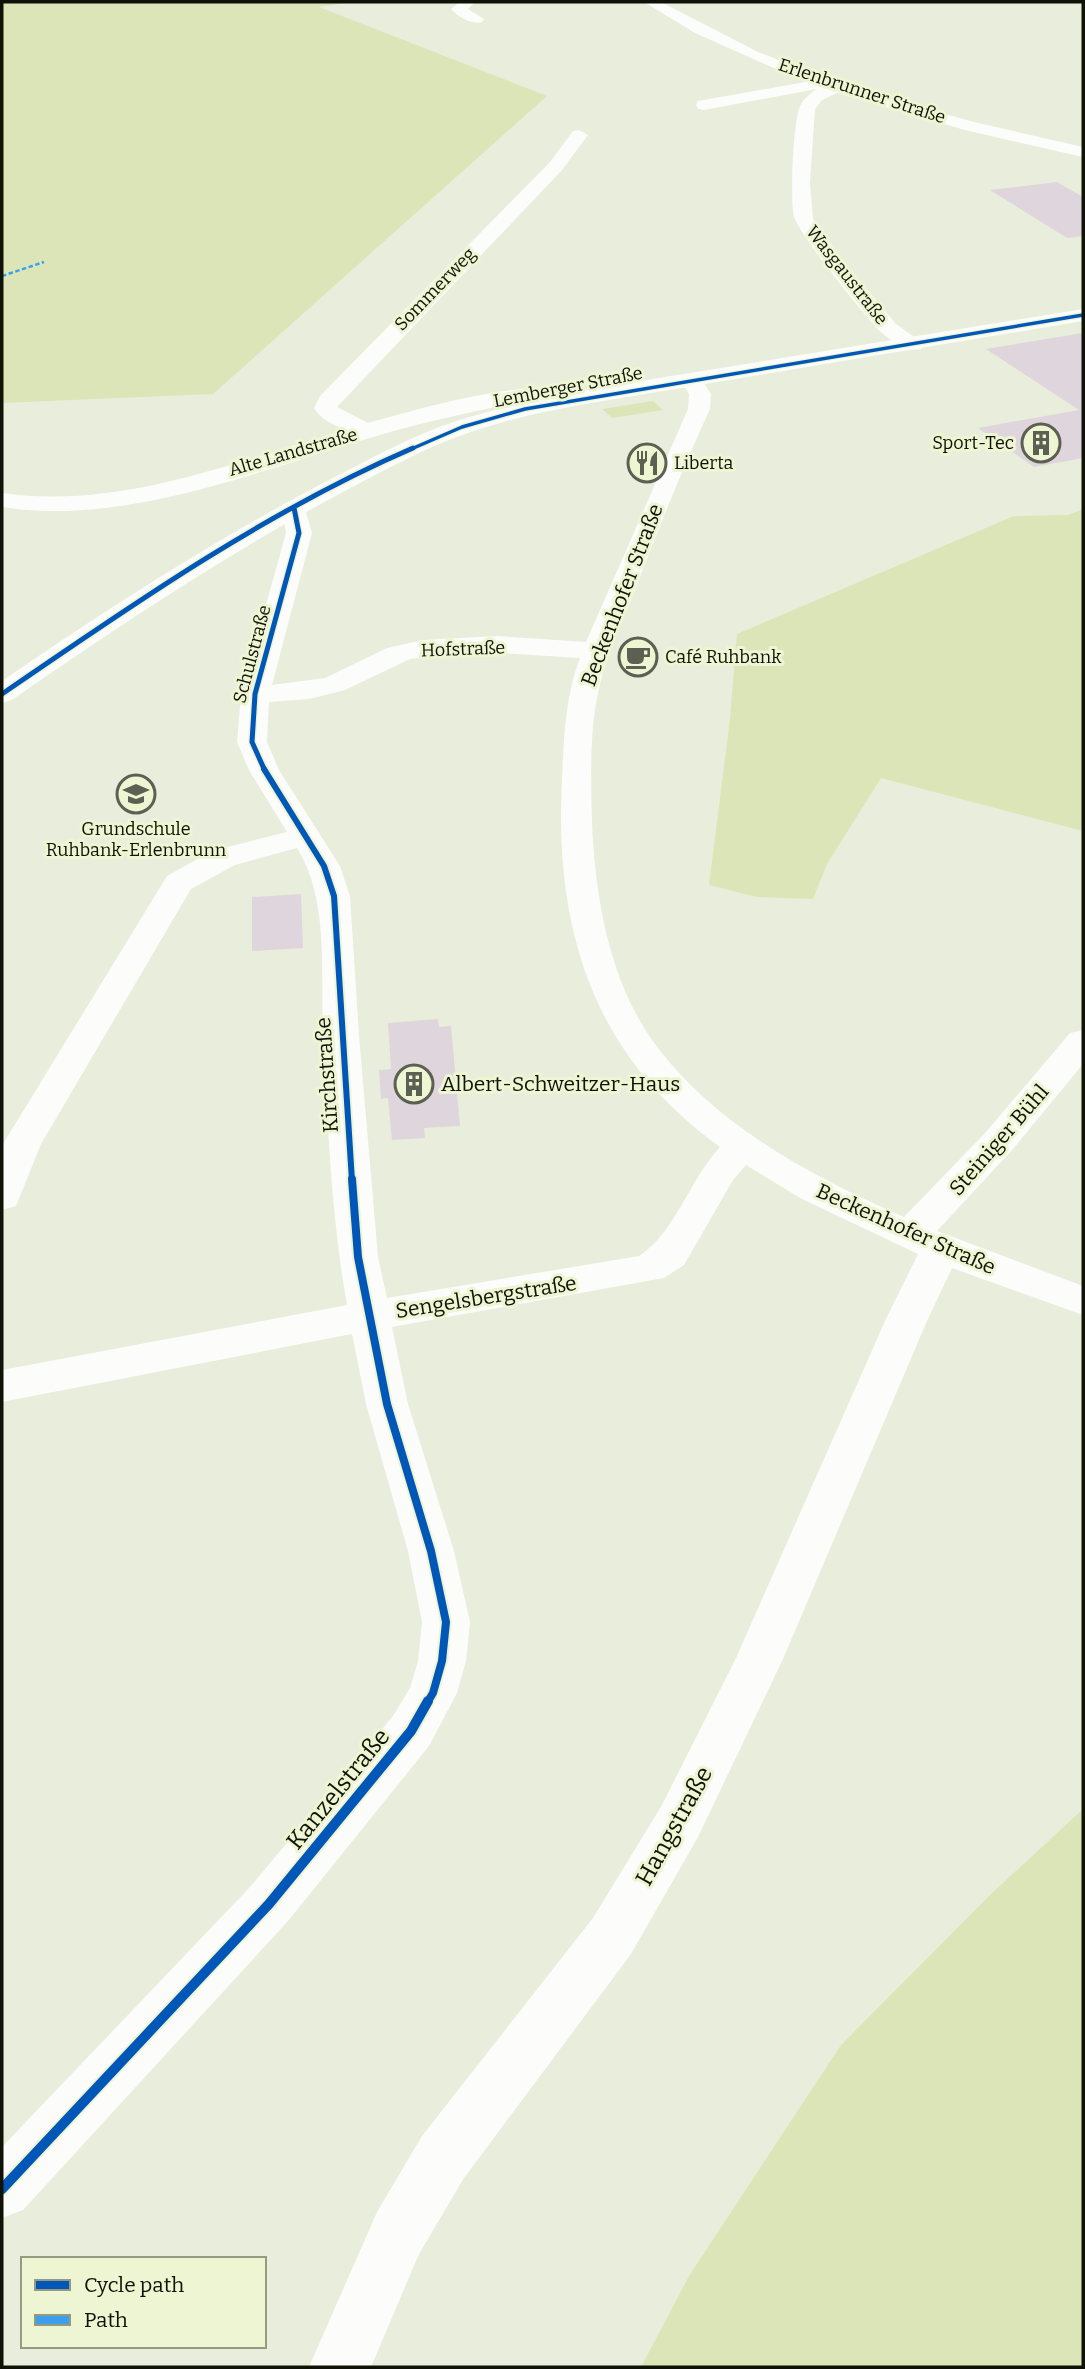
<svg xmlns="http://www.w3.org/2000/svg" width="1085" height="2369" viewBox="0 0 1085 2369" font-family="Bitter,serif">
	<rect width="100%" height="100%" fill="#e9eddb"/>
	<!-- green -->
	<path fill="#dce5b8" d="M 2,2 L 352,2 L 319,7 L 547,96 L 213,394 L 2,403 Z
		M 653,401 L 663,410 L 612,418 L 602,409 Z
		M 1083,509 L 1083,831 L 881,778 L 827,864 L 813,899 L 757,897 L 709,885 L 730,719 L 737,634 L 1014,516 L 1068,515 Z
		M 1083,1809 L 1083,2367 L 641,2367 L 689,2276 L 841,2045 L 990,1895 Z"/>
	<!-- building -->
	<path fill="#dfd5dc" d="M 1057,182 L 1083,197 L 1083,236 L 1067,238 L 990,190 Z
		M 1083,333 L 1083,458 L 1034,467 L 978,428 L 1079,410 L 986,349 Z
		M 301,894 L 303,948 L 252,951 L 252,897 Z
		M 438,1019 L 439,1027 L 451,1026 L 460,1126 L 424,1128 L 425,1138 L 392,1140 L 388,1098 L 381,1099 L 379,1070 L 391,1069 L 388,1023 Z"/>
	<g fill="none" stroke-linecap="round" stroke-linejoin="round">
		<!-- minor -->
		<path fill="#fcfcfa" fill-rule="evenodd" d="M 459,2 L 475,2 L 468,9 L 484,19 L 482,22 C 472,25 458,17 451,9 Z
			M 644,2 L 661,2 L 758,52 L 866,92 L 974,122 L 1083,147 L 1083,157 L 965,130 L 837,93 L 822,100 L 815,109 L 810,183 L 813,219 L 841,258 L 896,324 L 924,344 L 921,349 C 907,352 893,342 882,333 C 868,321 798,232 794,217 C 790,199 793,127 799,109 C 801,101 809,94 817,89 L 704,110 L 698,109 L 696,105 L 698,101 L 805,82 L 695,33 Z
			M 579,130 L 588,135 L 562,170 L 337,407 L 368,423 C 431,406 529,376 593,392 L 596,397 L 593,402 C 577,406 558,400 540,401 C 507,403 473,412 441,419 C 301,450 145,530 2,507 L 2,493 C 120,510 233,462 345,430 C 332,424 322,420 314,408 L 320,396 L 550,162 L 573,131 Z
			M 691,373 L 699,375 L 711,394 L 710,409 C 682,470 657,532 633,595 C 621,624 607,653 600,684 C 589,728 591,777 592,822 C 595,898 610,986 658,1048 C 718,1127 815,1178 904,1217 L 986,1132 L 1070,1033 L 1083,1030 L 1083,1064 L 1013,1149 L 937,1231 L 1083,1286 L 1083,1315 L 952,1268 L 927,1321 L 783,1659 L 698,1837 L 631,1954 L 464,2178 L 419,2254 L 371,2367 L 309,2367 L 377,2212 L 422,2136 L 593,1918 L 662,1805 L 736,1658 L 885,1321 L 918,1254 L 800,1198 L 746,1165 L 733,1180 L 684,1265 L 664,1278 L 392,1327 L 408,1404 L 454,1551 L 470,1622 L 466,1661 L 457,1693 L 429,1746 L 288,1921 L 23,2210 L 2,2218 L 2,2147 L 250,1887 L 393,1716 L 410,1688 L 418,1661 L 422,1622 L 408,1551 L 366,1404 L 352,1334 L 2,1402 L 2,1370 L 347,1305 C 331,1217 328,1125 323,1035 C 320,975 330,901 297,848 L 235,865 L 191,889 L 41,1144 L 16,1206 L 2,1210 L 3,1144 L 167,876 L 212,851 L 287,832 L 249,770 L 237,742 L 241,694 L 286,533 L 282,508 L 285,503 L 294,501 L 303,503 L 312,533 L 272,685 L 325,678 L 387,648 L 423,640 L 498,636 L 586,642 L 688,409 L 689,394 L 680,380 L 683,375 ZM 498,653 L 580,658 C 565,697 564,737 562,778 C 554,931 593,1055 720,1147 C 690,1179 675,1233 639,1256 L 387,1298 L 378,1257 L 359,1035 L 350,896 L 340,866 L 279,770 L 267,742 L 269,702 L 309,699 L 345,690 L 410,659 L 446,654 Z"/>
		<!-- major -->
		<path fill="#fcfcfa" fill-rule="evenodd" d="M 1083,309 L 1083,321 L 585,404 C 547,411 508,419 471,432 C 426,447 383,471 341,493 C 227,554 118,626 12,700 L 2,703 L 2,681 C 107,609 214,540 327,481 C 368,460 411,436 456,421 C 499,408 542,399 585,390 Z"/>
		<!-- quiet -->
		<path stroke="#3da1e9" stroke-width="2.5" stroke-dasharray="4.5 2.5" stroke-linecap="butt" d="M 2,276 L 44,262"/>
		<defs>
			<path id="cycleway-far4" d="M 409,450 L 462,427 L 525,409 L 1083,315"/>
			<path id="cycleway-far3" d="M 2,694 C 133,604 267,511 413,448
				M 265,771 L 252,742 L 255,694 L 299,533 L 294,508"/>
			<path id="cycleway-far2" d="M 264,769 L 324,866 L 334,896 L 352,1181"/>
			<path id="cycleway-far1" d="M 352,1179 L 358,1257 L 387,1404 L 431,1551 L 446,1622 L 442,1661 L 433,1693 L 427,1703"/>
			<path id="cycleway" d="M 2,2189 L 269,1904 L 411,1731 L 428,1701"/>
		</defs>
		<!-- cycleway-far4 casing -->
		<use href="#cycleway-far4" stroke="#edf5d3" stroke-width="6"/>
		<!-- cycleway-far3 casing -->
		<use href="#cycleway-far3" stroke="#edf5d3" stroke-width="8"/>
		<!-- cycleway-far2 casing -->
		<use href="#cycleway-far2" stroke="#edf5d3" stroke-width="10"/>
		<!-- cycleway-far1 casing -->
		<use href="#cycleway-far1" stroke="#edf5d3" stroke-width="12"/>
		<!-- cycleway casing -->
		<use href="#cycleway" stroke="#edf5d3" stroke-width="14"/>
		<!-- cycleway-far4 -->
		<use href="#cycleway-far4" stroke="#0057b8" stroke-width="3.5"/>
		<!-- cycleway-far3 -->
		<use href="#cycleway-far3" stroke="#0057b8" stroke-width="5"/>
		<!-- cycleway-far2 -->
		<use href="#cycleway-far2" stroke="#0057b8" stroke-width="6"/>
		<!-- cycleway-far1 -->
		<use href="#cycleway-far1" stroke="#0057b8" stroke-width="8"/>
		<!-- cycleway -->
		<use href="#cycleway" stroke="#0057b8" stroke-width="10"/>
	</g>
	<!-- icons -->
	<defs>
		<symbol id="building-ring" viewBox="-11 -11 22 22"><circle r="9.5" fill="#edf5d3" stroke="#5c5f51" stroke-width="1.5"/><path d="M-4-6H4V6H1V3H-1V6H-4ZM-2.5-4.3h1.7v1.8h-1.7ZM.8-4.3h1.7v1.8H.8ZM-2.5-1h1.7V.8h-1.7ZM.8-1h1.7V.8H.8Z" fill="#5c5f51"/></symbol>
		<symbol id="restaurant-ring" viewBox="-11 -11 22 22"><circle r="9.5" fill="#edf5d3" stroke="#5c5f51" stroke-width="1.5"/><path d="M-5-6h1v4h1v-4h1v4h1v-4h1v5L-1.5 .5V6h-2V.5L-5-1ZM5-6V6H3V1.5H1.5Q1.5-4 5-6Z" fill="#5c5f51"/></symbol>
		<symbol id="cafe-ring" viewBox="-11 -11 22 22"><circle r="9.5" fill="#edf5d3" stroke="#5c5f51" stroke-width="1.5"/><path d="M-5.5-4.5H6V0H3Q3 3.5 0 3.5H-2.5Q-5.5 3.5-5.5 0ZM3-3.2v2h1.7v-2ZM-6 4.5H4V6H-6Z" fill="#5c5f51"/></symbol>
		<symbol id="school-ring" viewBox="-11 -11 22 22"><circle r="9.5" fill="#edf5d3" stroke="#5c5f51" stroke-width="1.5"/><path d="M0-5L7-2L0 1L-7-2ZM-4 1L0 2.5L4 1V4Q0 6-4 4Z" fill="#5c5f51"/></symbol>
	</defs>
	<g fill-rule="evenodd">
		<use href="#building-ring" x="1019" y="421" width="44" height="44"/>
		<use href="#restaurant-ring" x="625" y="441" width="44" height="44"/>
		<use href="#cafe-ring" x="616" y="635" width="44" height="44"/>
		<use href="#school-ring" x="114" y="772" width="44" height="44"/>
		<use href="#building-ring" x="392" y="1062" width="44" height="44"/>
	</g>
	<g text-anchor="middle" dominant-baseline="central" stroke-width="6" stroke-linejoin="round" paint-order="stroke">
		<!-- far-street labels -->
		<g font-size="18" fill="#101207" stroke="#edf5d3">
			<text transform="translate(862 91) rotate(18)">Erlenbrunner Straße</text>
			<text transform="translate(847 275) rotate(52)">Wasgaustraße</text>
			<text transform="translate(435 289) rotate(-46)">Sommerweg</text>
			<text transform="translate(568 387) rotate(-11)">Lemberger Straße</text>
			<text transform="translate(293 452) rotate(-16)">Alte Landstraße</text>
			<text transform="translate(463 649) rotate(-2)">Hofstraße</text>
			<text transform="translate(252 654) rotate(-75)">Schulstraße</text>
		</g>
		<!-- far-poi labels -->
		<g font-size="18" fill="#101207" stroke="#edf5d3" text-anchor="start">
			<text x="1014" y="443" text-anchor="end">Sport-Tec</text>
			<text x="674" y="463">Liberta</text>
			<text x="665" y="657">Café Ruhbank</text>
			<text x="136" y="829" text-anchor="middle">Grundschule<tspan x="136" dy="21">Ruhbank-Erlenbrunn</tspan></text>
		</g>
		<!-- street labels -->
		<g font-size="21" fill="#101207" stroke="#edf5d3">
			<text transform="translate(622 595) rotate(-69)">Beckenhofer Straße</text>
			<text transform="translate(327 1075) rotate(-94)">Kirchstraße</text>
			<text transform="translate(999 1140) rotate(-49)">Steiniger Bühl</text>
			<text transform="translate(906 1229) rotate(24)">Beckenhofer Straße</text>
			<text transform="translate(486 1297) rotate(-9)">Sengelsbergstraße</text>
		</g>
		<!-- poi labels -->
		<g font-size="21" fill="#101207" stroke="#edf5d3" text-anchor="start">
			<text x="441" y="1084">Albert-Schweitzer-Haus</text>
		</g>
		<!-- near-street labels -->
		<g font-size="24" fill="#101207" stroke="#edf5d3">
			<text transform="translate(338 1789) rotate(-51)">Kanzelstraße</text>
			<text transform="translate(674 1826) rotate(-61)">Hangstraße</text>
		</g>
	</g>
	<!-- border -->
	<rect width="1085" height="2369" fill="none" stroke="#101207" stroke-width="7"/>
	<!-- legend -->
	<rect x="21" y="2257" width="245" height="91" fill="#edf5d3" stroke="#959a81" stroke-width="2"/>
	<rect x="35" y="2280" width="35" height="10" fill="#0057b8" stroke="#959a81" stroke-width="2"/>
	<text x="84" y="2292" font-size="21" fill="#101207">Cycle path</text>
	<rect x="35" y="2315" width="35" height="10" fill="#3da1e9" stroke="#959a81" stroke-width="2"/>
	<text x="84" y="2327" font-size="21" fill="#101207">Path</text>
</svg>
